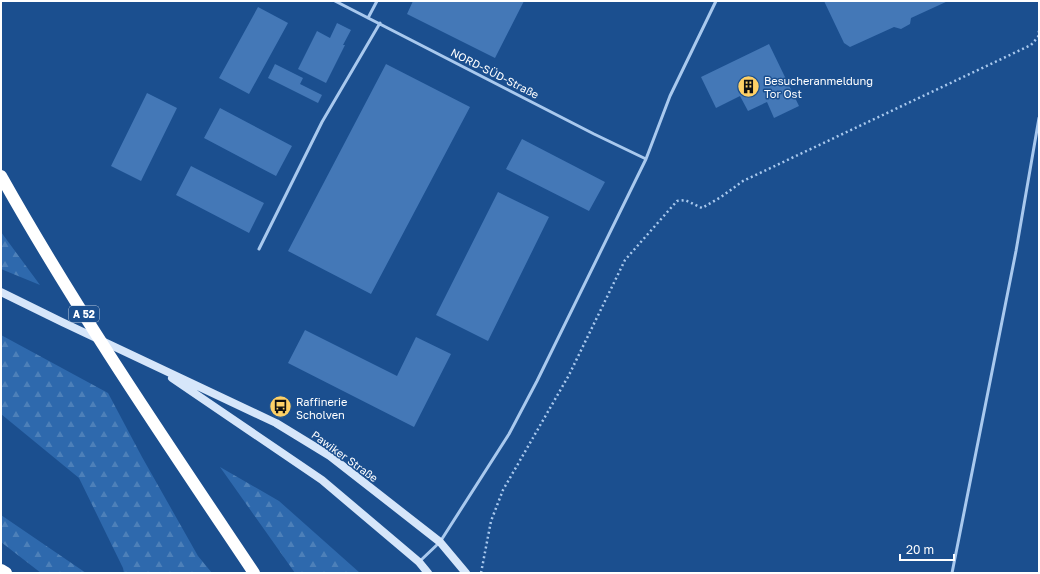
<svg xmlns="http://www.w3.org/2000/svg" width="1040" height="574" viewBox="0 0 1040 574" font-family="'Golos Text',sans-serif">
	<defs>
		<pattern id="forest-firs" width="22" height="20" patternUnits="userSpaceOnUse"><rect width="22" height="20" fill="#2e69ad"/><path d="M5 1l3.5 6h-7zM16 11l3.5 6h-7z" fill="#4d80b9"/></pattern>
	</defs>
	<rect width="100%" height="100%" fill="#1b4f8f"/>
	<!-- forest -->
	<path fill="url(#forest-firs)" d="M 1,232 L 40,285 L 1,269 Z
		M 1,335 L 108,393 L 142,457 L 198,556 L 212,573 L 124,573 L 123,568 L 79,478 L 1,414 Z
		M 220,467 L 279,501 L 360,573 L 295,573 Z
		M 1,515 L 86,573 L 41,573 L 1,542 Z"/>
	<!-- building -->
	<path fill="#4478b7" d="M 413,1 L 524,1 L 495,58 L 407,14 Z
		M 824,1 L 948,1 L 911,18 L 910,24 L 901,29 L 894,27 L 850,47 L 844,43 Z
		M 258,7 L 288,23 L 249,94 L 219,78 Z
		M 337,23 L 351,30 L 343,45 L 345,45 L 326,83 L 298,69 L 317,31 L 330,38 Z
		M 769,44 L 799,106 L 774,118 L 767,102 L 748,111 L 740,96 L 716,108 L 701,77 Z
		M 275,64 L 303,78 L 300,84 L 322,95 L 318,103 L 268,78 Z
		M 386,64 L 470,107 L 371,294 L 288,251 Z
		M 147,93 L 177,108 L 141,181 L 111,166 Z
		M 220,108 L 292,146 L 276,176 L 204,138 Z
		M 522,139 L 605,182 L 589,211 L 506,169 Z
		M 191,166 L 264,203 L 249,233 L 176,195 Z
		M 498,192 L 549,217 L 488,341 L 436,315 Z
		M 305,330 L 397,376 L 416,337 L 451,354 L 414,427 L 288,363 Z"/>
	<g fill="none" stroke-linecap="round" stroke-linejoin="round">
		<!-- path -->
		<path stroke="#a9c9ee" stroke-width="2.5" stroke-dasharray="2 3" stroke-linecap="butt" d="M 481,573 L 491,521 L 503,490 L 569,375 L 625,260 L 677,201 L 685,200 L 702,208 L 721,197 L 743,181 L 1031,45 L 1038,37 L 1039,31"/>
		<!-- lane -->
		<path stroke="#a9c9ee" stroke-width="3" d="M 335,1 L 594,134 L 646,159
			M 368,18 L 377,1
			M 259,249 L 322,122 L 380,23
			M 420,561 L 440,542 L 509,434 L 537,381 L 646,159 L 670,96 L 716,1
			M 952,573 L 1016,251 L 1039,118"/>
		<!-- secondary -->
		<path stroke="#d6e6fa" stroke-width="8" d="M 1,292 L 62,322 L 276,423 L 330,456 L 440,542 L 466,573
			M 172,378 L 322,480 L 419,562 L 428,573"/>
		<!-- highway -->
		<path stroke="#fff" stroke-width="12" d="M 1,176 C 78,313 167,443 254,573
			M 1,570 L 6,573"/>
	</g>
	<!-- icons -->
	<defs>
		<symbol id="building-disc" viewBox="-11 -11 22 22"><circle r="9.5" fill="#ffd166" stroke="#1b4f8f"/><path d="M-4-6H4V6H1V3H-1V6H-4ZM-2.5-4.3h1.7v1.8h-1.7ZM.8-4.3h1.7v1.8H.8ZM-2.5-1h1.7V.8h-1.7ZM.8-1h1.7V.8H.8Z" fill="#111"/></symbol>
		<symbol id="bus-disc" viewBox="-11 -11 22 22"><circle r="9.5" fill="#ffd166" stroke="#1b4f8f"/><path d="M-5-6H5V4H4V6H2V4H-2V6H-4V4H-5ZM-3.5-4V0h7V-4ZM-3.5 1.2v1.5H-2V1.2ZM2 1.2v1.5H3.5V1.2Z" fill="#111"/></symbol>
	</defs>
	<g fill-rule="evenodd">
		<use href="#building-disc" x="736" y="74" width="25" height="25"/>
		<use href="#bus-disc" x="268" y="394" width="25" height="25"/>
	</g>
	<g text-anchor="middle" dominant-baseline="central" stroke-width="3" stroke-linejoin="round" paint-order="stroke">
		<!-- shield labels -->
		<rect fill="#1b4f8f" stroke="#bbcadd" stroke-width="1" x="69" y="306" width="30" height="16" rx="3"/>
		<g font-size="10" font-weight="bold" fill="#fff">
			<text x="84" y="314">A 52</text>
		</g>
		<!-- street labels -->
		<g font-size="11" fill="#fff" stroke="#1b4f8f">
			<text transform="translate(495 73) rotate(27)">NORD-SÜD-Straße</text>
			<text transform="translate(345 456) rotate(36)">Pawiker Straße</text>
		</g>
		<!-- poi labels -->
		<g font-size="11" fill="#fff" stroke="#1b4f8f" text-anchor="start">
			<text x="764" y="80">Besucheranmeldung<tspan x="764" dy="13">Tor Ost</tspan></text>
			<text x="296" y="401">Raffinerie<tspan x="296" dy="13">Scholven</tspan></text>
		</g>
	</g>
	<!-- border -->
	<rect width="1040" height="574" fill="none" stroke="#ffffff" stroke-width="4"/>
	<!-- scale -->
	<path d="M900 554v6h54v-6" fill="none" stroke="#ffffff" stroke-width="2"/>
	<text x="906" y="554" font-size="12" fill="#ffffff" stroke="#1b4f8f" stroke-width="3" paint-order="stroke">20 m</text>
</svg>
